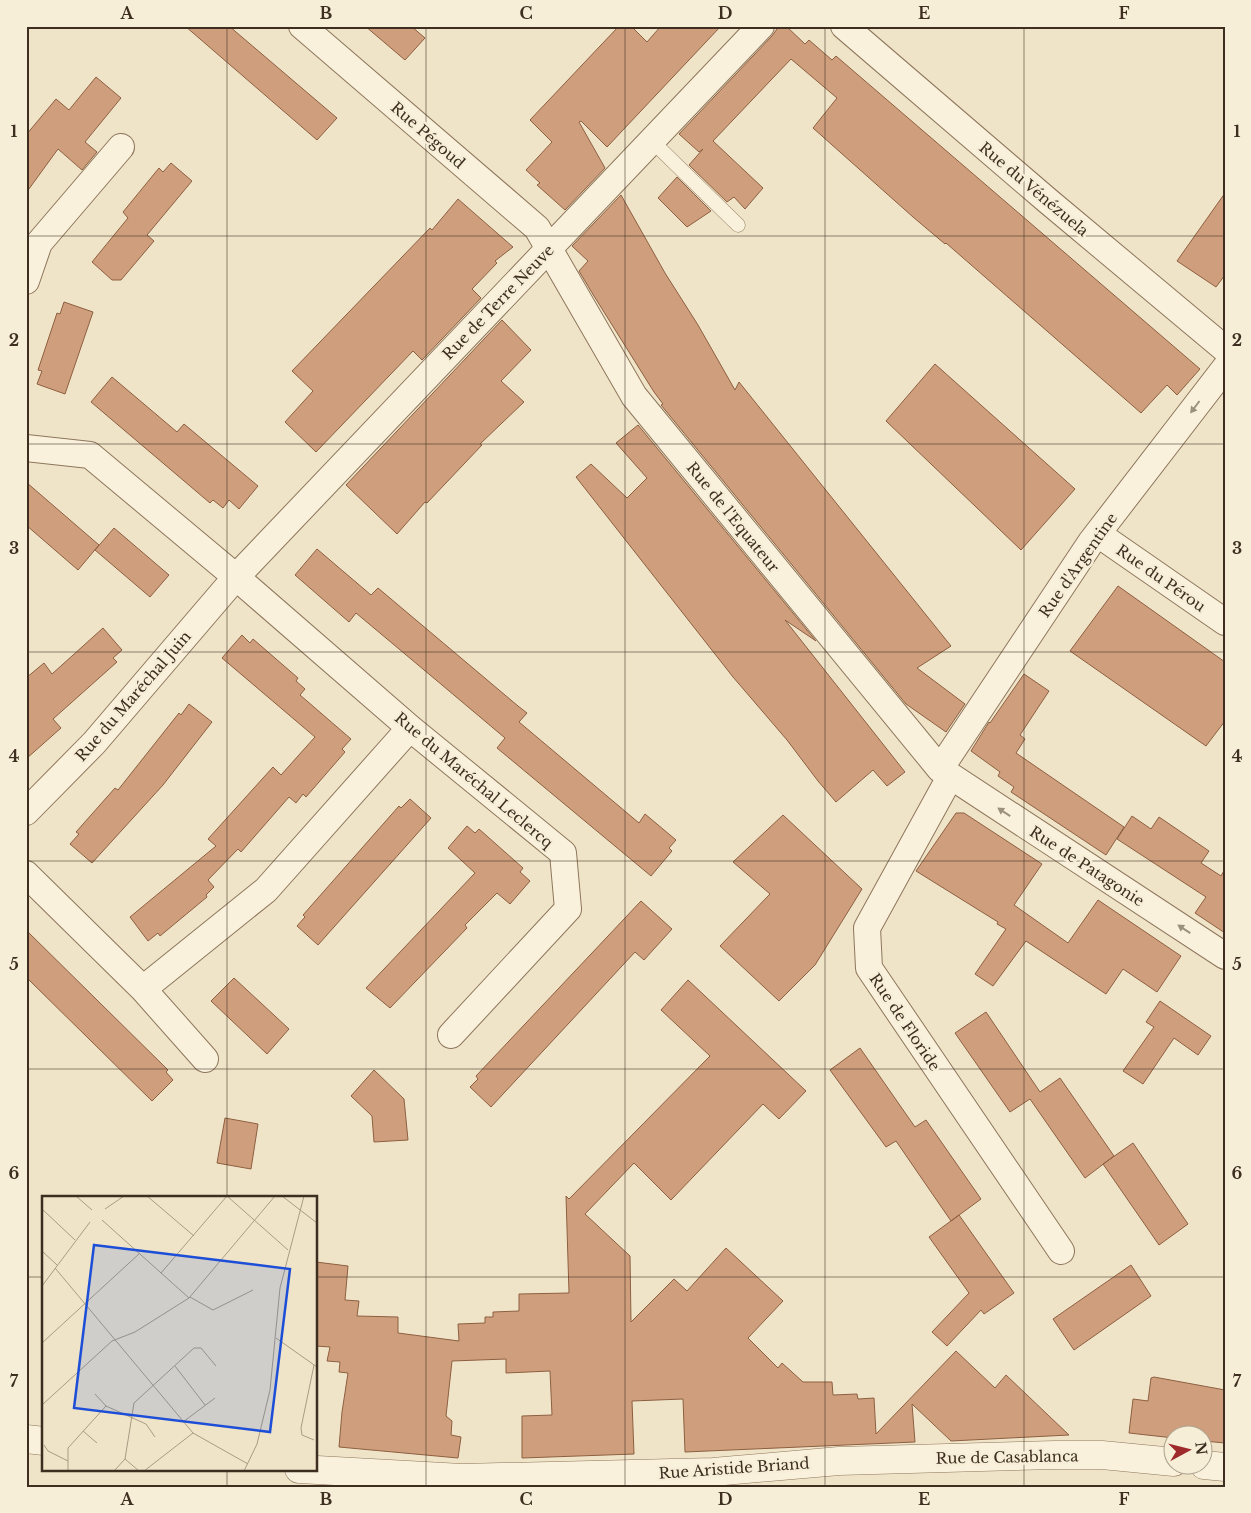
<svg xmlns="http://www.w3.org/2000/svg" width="1251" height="1513" viewBox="0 0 1251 1513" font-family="'Libre Baskerville',serif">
	<rect width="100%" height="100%" fill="#f0e4c8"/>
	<!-- building -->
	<path fill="#cf9f7d" stroke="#8d5f41" d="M 185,26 L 229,26 L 337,118 L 317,140 Z
		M 365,26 L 411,26 L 425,38 L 405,60 Z
		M 619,26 L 631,26 L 647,42 L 661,26 L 721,26 L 607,147 L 581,121 L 579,122 L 605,168 L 565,210 L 537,185 L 540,183 L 526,170 L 552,142 L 530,120 Z
		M 779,26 L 786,26 L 805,44 L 809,40 L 832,60 L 836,56 L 1200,369 L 1177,395 L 1167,385 L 1141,413 L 946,243 L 945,244 L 913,217 L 813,128 L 837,98 L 791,59 L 713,141 L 763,188 L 745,209 L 734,197 L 727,202 L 689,165 L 703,149 L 699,152 L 679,134 L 772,36 Z
		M 96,77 L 121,98 L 85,142 L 97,152 L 82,170 L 58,149 L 26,193 L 26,135 L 56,99 L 69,110 Z
		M 171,163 L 192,181 L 147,235 L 154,241 L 121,280 L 112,280 L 92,262 L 128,218 L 123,212 L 159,168 L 163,172 Z
		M 677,177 L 711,211 L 687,227 L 658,198 Z
		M 1225,193 L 1225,275 L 1216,287 L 1177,261 Z
		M 621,195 L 665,273 L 698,325 L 735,390 L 739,382 L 951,646 L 917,668 L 965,704 L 946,732 L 906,704 L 661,405 L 663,404 L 654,392 L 594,296 L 579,271 L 588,261 L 572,246 Z
		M 458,199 L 513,247 L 495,261 L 497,263 L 472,289 L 481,298 L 422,360 L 413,351 L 316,452 L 285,422 L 313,391 L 292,371 L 430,228 L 432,230 Z
		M 64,302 L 93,312 L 65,394 L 37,384 L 42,371 L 38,370 L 57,313 L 60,314 Z
		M 502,320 L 531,350 L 501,381 L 524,402 L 480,444 L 482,445 L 427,503 L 425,502 L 397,534 L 346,485 Z
		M 935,364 L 1075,489 L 1021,550 L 886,421 Z
		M 112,377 L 177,432 L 184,424 L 258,486 L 239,509 L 229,500 L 223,508 L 213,500 L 210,503 L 91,402 Z
		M 638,425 L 816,641 L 785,620 L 905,772 L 887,786 L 873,770 L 836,802 L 818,781 L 787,740 L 733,677 L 576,477 L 591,464 L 627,498 L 647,478 L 616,443 Z
		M 26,482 L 99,545 L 78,570 L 26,525 Z
		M 114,528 L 169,575 L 150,597 L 95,550 Z
		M 317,549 L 371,595 L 378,588 L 518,706 L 527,713 L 519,722 L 639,823 L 645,814 L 676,840 L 669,848 L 672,851 L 651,876 L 497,748 L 505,738 L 442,685 L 356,613 L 349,622 L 295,575 Z
		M 1118,586 L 1225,662 L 1225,721 L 1206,746 L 1070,651 Z
		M 103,628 L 122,650 L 113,658 L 117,662 L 53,719 L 61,728 L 26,759 L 26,678 L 44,663 L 52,674 Z
		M 242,635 L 250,643 L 253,639 L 298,678 L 296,681 L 305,689 L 300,695 L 351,739 L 342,749 L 345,752 L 306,797 L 303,794 L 296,803 L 289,797 L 241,852 L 238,849 L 208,880 L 214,887 L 206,895 L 207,897 L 160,936 L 158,933 L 148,941 L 130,917 L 216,846 L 208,839 L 273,767 L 281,775 L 315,737 L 222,658 Z
		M 1024,674 L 1049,691 L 1020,735 L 1025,739 L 1016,753 L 1124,827 L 1106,855 L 1011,792 L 1014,787 L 998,776 L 1000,772 L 971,751 L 989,722 L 990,723 Z
		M 189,704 L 212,722 L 163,785 L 92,863 L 70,844 L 79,834 L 76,832 L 115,788 L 118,790 L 179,713 L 181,715 Z
		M 410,799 L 431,818 L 318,945 L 297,926 L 305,917 L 303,915 L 399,806 L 401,808 Z
		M 956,813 L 964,813 L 1042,864 L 1014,905 L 1068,943 L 1098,900 L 1181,956 L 1157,992 L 1123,969 L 1106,994 L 1026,941 L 993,986 L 975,974 L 1006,929 L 997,924 L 998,922 L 916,871 Z
		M 783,815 L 862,889 L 815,965 L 779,1001 L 720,946 L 770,894 L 733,862 Z
		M 1132,816 L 1151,829 L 1159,817 L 1209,851 L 1201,863 L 1221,876 L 1225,869 L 1225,933 L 1195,913 L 1206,897 L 1117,839 Z
		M 467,826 L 475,833 L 479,829 L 523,868 L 520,872 L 530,881 L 510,904 L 497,893 L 465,925 L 467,928 L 390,1008 L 366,988 L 475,873 L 448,848 Z
		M 641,901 L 672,929 L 644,960 L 635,952 L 491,1107 L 470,1087 L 478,1079 L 476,1076 Z
		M 26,930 L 168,1070 L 166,1072 L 173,1080 L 152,1101 L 26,977 Z
		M 234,978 L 289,1029 L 267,1054 L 211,1001 Z
		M 688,980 L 806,1091 L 779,1119 L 763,1104 L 671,1200 L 634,1163 L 585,1214 L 630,1256 L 631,1322 L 674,1279 L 687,1291 L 726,1248 L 783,1301 L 748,1338 L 778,1368 L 782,1363 L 803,1382 L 832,1382 L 833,1395 L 857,1394 L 858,1399 L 874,1398 L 876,1434 L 956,1351 L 995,1388 L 1006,1375 L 1069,1435 L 951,1441 L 912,1404 L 915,1442 L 685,1452 L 683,1399 L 632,1401 L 634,1454 L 522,1458 L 522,1416 L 552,1415 L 550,1371 L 506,1373 L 506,1359 L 452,1361 L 446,1416 L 452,1421 L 451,1435 L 461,1437 L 458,1458 L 339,1447 L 342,1412 L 348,1373 L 339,1372 L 340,1362 L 327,1361 L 330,1347 L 316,1346 L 316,1262 L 348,1266 L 345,1300 L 359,1301 L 357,1316 L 398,1317 L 398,1333 L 459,1341 L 458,1324 L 485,1323 L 485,1317 L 493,1317 L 493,1312 L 519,1311 L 519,1294 L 569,1293 L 566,1196 L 569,1199 L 710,1056 L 661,1010 Z
		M 1160,1001 L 1211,1036 L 1198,1055 L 1174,1038 L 1143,1084 L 1123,1071 L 1154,1027 L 1146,1022 Z
		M 986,1012 L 1040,1092 L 1060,1078 L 1114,1156 L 1085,1178 L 1030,1099 L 1010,1112 L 955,1033 Z
		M 860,1048 L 915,1127 L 926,1120 L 981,1199 L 951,1221 L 896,1141 L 886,1147 L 830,1070 Z
		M 374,1070 L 404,1099 L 408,1140 L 374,1142 L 372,1116 L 351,1096 Z
		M 225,1118 L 258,1124 L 251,1169 L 217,1163 Z
		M 1133,1143 L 1188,1224 L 1159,1245 L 1103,1164 Z
		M 959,1215 L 1014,1293 L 984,1314 L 981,1310 L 947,1346 L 932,1332 L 969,1293 L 929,1237 Z
		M 1131,1265 L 1151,1296 L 1074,1350 L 1053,1319 Z
		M 1154,1377 L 1225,1390 L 1225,1443 L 1204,1441 L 1204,1436 L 1174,1436 L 1174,1438 L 1129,1433 L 1133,1399 L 1148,1401 L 1151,1378 Z"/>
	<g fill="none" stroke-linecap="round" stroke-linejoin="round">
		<defs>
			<path id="service" d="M 652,141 L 738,225"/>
			<path id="minor" d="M 302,26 L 537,228 L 634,396 L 940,769 L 1225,956
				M 844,26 L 1048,201 L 1225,349
				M 26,281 L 39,243 L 121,147
				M 26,448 L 90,455 L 236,577 L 410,728 L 563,853 L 568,909 L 451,1035
				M 1098,534 L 1225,622
				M 940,769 L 1091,542 L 1225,368
				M 950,777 L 867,928 L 869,968 L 1061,1251
				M 26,812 L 94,743 L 236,577 L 761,26
				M 26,874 L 143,989 L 205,1059
				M 143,989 L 266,890 L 410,728"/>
			<path id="tertiary" d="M 26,1439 L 44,1441
				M 1204,1465 L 1225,1467
				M 299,1469 L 462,1478 L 713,1472 L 839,1461 L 1055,1455 L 1102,1455 L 1174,1462"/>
		</defs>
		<!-- service casing -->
		<use href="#service" stroke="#8d765c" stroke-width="15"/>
		<!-- minor casing -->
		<use href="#minor" stroke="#8d765c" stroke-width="28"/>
		<!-- tertiary casing -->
		<use href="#tertiary" stroke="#8d765c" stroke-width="29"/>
		<!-- service -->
		<use href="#service" stroke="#faf1dc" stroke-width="14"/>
		<!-- minor -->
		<use href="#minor" stroke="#faf1dc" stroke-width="26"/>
		<!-- tertiary -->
		<use href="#tertiary" stroke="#faf1dc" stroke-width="28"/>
	</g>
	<!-- one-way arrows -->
	<defs><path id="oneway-solid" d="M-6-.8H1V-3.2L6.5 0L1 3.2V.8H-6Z" transform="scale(1.25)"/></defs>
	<g fill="#9c907e">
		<use href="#oneway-solid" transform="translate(1195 407) rotate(127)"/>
		<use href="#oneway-solid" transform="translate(1004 812) rotate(-147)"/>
		<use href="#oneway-solid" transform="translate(1184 929) rotate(-147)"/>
	</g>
	<!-- grid -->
	<path fill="none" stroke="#3d2e20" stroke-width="1" stroke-opacity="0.55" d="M 227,26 L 227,1197M 426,26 L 426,1487M 625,26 L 625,1487M 825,26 L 825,1487M 1024,26 L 1024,1487M 26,236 L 1225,236M 26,444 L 1225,444M 26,652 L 1225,652M 26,861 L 1225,861M 26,1069 L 1225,1069M 26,1277 L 44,1277M 316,1277 L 1225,1277M 227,1469 L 227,1487"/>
	<g text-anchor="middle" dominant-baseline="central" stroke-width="5" stroke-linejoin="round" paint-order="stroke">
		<!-- street labels -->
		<g font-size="15" fill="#3d2e20" stroke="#f7eed8">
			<text transform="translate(428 135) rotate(41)">Rue Pégoud</text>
			<text transform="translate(1034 189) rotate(40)">Rue du Vénézuela</text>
			<text transform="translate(498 302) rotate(-46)">Rue de Terre Neuve</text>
			<text transform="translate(733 517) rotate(51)">Rue de l'Equateur</text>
			<text transform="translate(1078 565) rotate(-55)">Rue d'Argentine</text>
			<text transform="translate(1161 578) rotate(35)">Rue du Pérou</text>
			<text transform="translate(133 696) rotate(-49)">Rue du Maréchal Juin</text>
			<text transform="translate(474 780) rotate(40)">Rue du Maréchal Leclercq</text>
			<text transform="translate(1087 866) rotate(33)">Rue de Patagonie</text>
			<text transform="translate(905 1022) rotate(56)">Rue de Floride</text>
			<text transform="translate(1007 1457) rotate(-1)">Rue de Casablanca</text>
			<text transform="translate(734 1468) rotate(-4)">Rue Aristide Briand</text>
		</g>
	</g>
	<!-- overview -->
	<g transform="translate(42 1196)">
		<rect width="275" height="275" fill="#f0e4c8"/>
		<path fill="none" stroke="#a89b85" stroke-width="1" d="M 34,0 L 50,14M 105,0 L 152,40M 185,0 L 246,54M 240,0 L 275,27M 0,13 L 33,44M 63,13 L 82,0M 60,24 L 147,102M 0,55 L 15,69M 13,72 L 151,237 L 206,268M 119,77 L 185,0M 0,90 L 48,26M 148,101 L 171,114 L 211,94M 234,142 L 275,171M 0,147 L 98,57M 133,170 L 163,209M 53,198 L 64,210 L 104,228 L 113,241M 0,209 L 70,145 L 93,136 L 147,102 L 233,0M 141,226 L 173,202M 41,235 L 55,247M 272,244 L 260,239 L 259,232 L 272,169M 2,249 L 6,255 L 26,265M 83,263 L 97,275M 26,275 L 26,252 L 64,210M 72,275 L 83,263 L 92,207 L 152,152 L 159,152 L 174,170M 102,275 L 151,237M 202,275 L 215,248 L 228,194 L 238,92 L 262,0"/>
		<path fill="#1d4ed8" fill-opacity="0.15" stroke="#1d4ed8" stroke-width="2.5" d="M 52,49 L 248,73 L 228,236 L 32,212 Z"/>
		<rect width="275" height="275" fill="none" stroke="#3d2e20" stroke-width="2.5"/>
	</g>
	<!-- border -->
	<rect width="1251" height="1513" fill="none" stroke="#f7eed8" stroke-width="55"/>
	<!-- north arrow -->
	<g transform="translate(1188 1450) rotate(83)"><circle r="24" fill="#f7eed8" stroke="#ada18e"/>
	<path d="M0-4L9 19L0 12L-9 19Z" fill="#9e2a2b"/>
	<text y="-8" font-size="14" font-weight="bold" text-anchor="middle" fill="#3d2e20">N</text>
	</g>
	<rect x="28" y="28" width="1196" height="1458" fill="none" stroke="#3d2e20" stroke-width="2"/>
	<g font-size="16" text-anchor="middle" font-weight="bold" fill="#3d2e20">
		<text x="127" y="19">A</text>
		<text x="326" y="19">B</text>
		<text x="526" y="19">C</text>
		<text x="725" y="19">D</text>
		<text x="924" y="19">E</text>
		<text x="1124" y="19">F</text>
		<text x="14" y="137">1</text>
		<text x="1237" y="137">1</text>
		<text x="14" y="346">2</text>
		<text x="1237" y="346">2</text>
		<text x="14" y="554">3</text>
		<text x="1237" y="554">3</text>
		<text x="14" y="762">4</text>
		<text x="1237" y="762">4</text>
		<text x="14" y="970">5</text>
		<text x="1237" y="970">5</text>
		<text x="14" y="1179">6</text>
		<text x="1237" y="1179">6</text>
		<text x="14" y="1387">7</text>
		<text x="1237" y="1387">7</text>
		<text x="127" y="1505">A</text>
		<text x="326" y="1505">B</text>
		<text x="526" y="1505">C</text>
		<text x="725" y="1505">D</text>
		<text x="924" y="1505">E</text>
		<text x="1124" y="1505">F</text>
	</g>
</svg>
